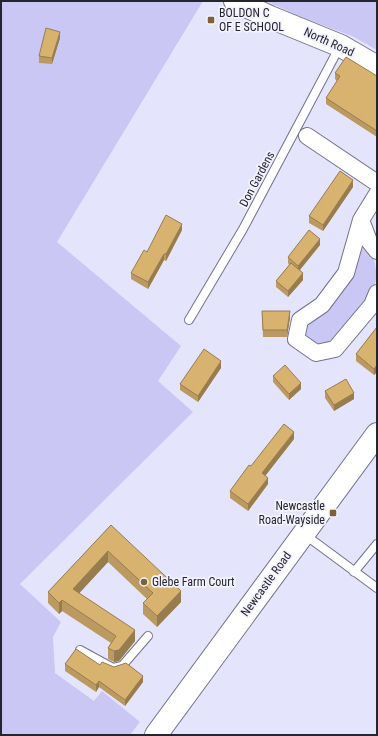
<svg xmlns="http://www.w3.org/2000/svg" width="378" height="736" viewBox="0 0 378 736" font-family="'Roboto Condensed',sans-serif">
	<rect width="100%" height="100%" fill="#e5e4fd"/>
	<!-- green -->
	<path fill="#cac7f5" d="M 1,1 L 203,1 L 57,242 L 181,346 L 158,381 L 193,412 L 20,584 L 61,622 L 53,637 L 55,673 L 94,701 L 102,691 L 140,722 L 130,735 L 1,735 Z
		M 266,1 L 377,1 L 377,50 L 352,36 L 301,17 Z
		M 365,241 L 374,260 L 377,275 L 371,300 L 345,332 L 322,345 L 306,341 L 302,330 L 330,307 L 352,279 Z"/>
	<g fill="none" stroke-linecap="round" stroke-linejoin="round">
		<defs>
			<path id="lane" d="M 189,320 L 243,229 L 340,46
				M 304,534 L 377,588
				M 354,572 L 377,544
				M 80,650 L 113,668 L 122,666 L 148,636"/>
			<path id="street" d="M 307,136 L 377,183
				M 377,194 L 361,220 L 346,273 L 322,305 L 300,320 L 296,339 L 316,353 L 335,349 L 372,305 L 377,293
				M 361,220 L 369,241 L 377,251"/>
			<path id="secondary" d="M 235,1 L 270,17 L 341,46 L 377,67"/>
			<path id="primary" d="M 156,735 L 377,434"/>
		</defs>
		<!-- lane casing -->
		<use href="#lane" stroke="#74728e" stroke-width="10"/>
		<!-- street casing -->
		<use href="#street" stroke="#74728e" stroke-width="18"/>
		<!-- secondary casing -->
		<use href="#secondary" stroke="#74728e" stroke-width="24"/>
		<!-- primary casing -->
		<use href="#primary" stroke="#74728e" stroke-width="24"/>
		<!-- lane -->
		<use href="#lane" stroke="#fff" stroke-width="8"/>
		<!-- street -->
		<use href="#street" stroke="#fff" stroke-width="16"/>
		<!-- secondary -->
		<use href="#secondary" stroke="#fff" stroke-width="22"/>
		<!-- primary -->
		<use href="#primary" stroke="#fff" stroke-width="22"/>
	</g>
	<!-- wall -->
	<path fill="#ba9a60" d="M 60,38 L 52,64 L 39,63 L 39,56 Z
		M 335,73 L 377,76 L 377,137 L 326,104 L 326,98 L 337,81 L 335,79 Z
		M 353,187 L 323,231 L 309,223 L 309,216 Z
		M 182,230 L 166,261 L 164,260 L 148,289 L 131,279 L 131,273 L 147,252 Z
		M 320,245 L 300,270 L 303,280 L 288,297 L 276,287 L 276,281 L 289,265 L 288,263 L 288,257 Z
		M 262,311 L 290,317 L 287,337 L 263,337 Z
		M 377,327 L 377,372 L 374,375 L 356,361 L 356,354 Z
		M 221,368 L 198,402 L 180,390 L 180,384 Z
		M 273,376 L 301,389 L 289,400 L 273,382 Z
		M 325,391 L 354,399 L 334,411 L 325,398 Z
		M 294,439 L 265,476 L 268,484 L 248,511 L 230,498 L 230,491 L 251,466 Z
		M 111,525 L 181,602 L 157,627 L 143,614 L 143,603 L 147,599 L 108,562 L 79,593 L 135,641 L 119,661 L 114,662 L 108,659 L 108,648 L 111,643 L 62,611 L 59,614 L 48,603 L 48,592 Z
		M 65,664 L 100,665 L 143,682 L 125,706 L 99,687 L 96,692 L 65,671 Z"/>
	<!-- shaded-wall -->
	<path fill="#977d4e" d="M 60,32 L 60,38 L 52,64 L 52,58 Z
		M 353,180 L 353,187 L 323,231 L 323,225 Z
		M 182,224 L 182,230 L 166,261 L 166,254 Z
		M 320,239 L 320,245 L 298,272 L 298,266 Z
		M 164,254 L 164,260 L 148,289 L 148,282 Z
		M 303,273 L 303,280 L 288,297 L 288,291 Z
		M 290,311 L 290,317 L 287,337 L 287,330 Z
		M 221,361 L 221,368 L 198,402 L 198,396 Z
		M 377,365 L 377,372 L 374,375 L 374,369 Z
		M 301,383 L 301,389 L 289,400 L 289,394 Z
		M 354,393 L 354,399 L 334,411 L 334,405 Z
		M 294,432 L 294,439 L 262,480 L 262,473 Z
		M 268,478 L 268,484 L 248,511 L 248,504 Z
		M 108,551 L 108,562 L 73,600 L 73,589 Z
		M 181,591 L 181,602 L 157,627 L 157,616 Z
		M 62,600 L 62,611 L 59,614 L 59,603 Z
		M 135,630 L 135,641 L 119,661 L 114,662 L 114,651 Z
		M 143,676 L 143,682 L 125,706 L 125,700 Z
		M 99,681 L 99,687 L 96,692 L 96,685 Z"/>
	<!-- building -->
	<path fill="#d8b370" stroke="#977d4e" d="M 46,28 L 60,32 L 52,58 L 39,56 Z
		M 346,57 L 377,76 L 377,131 L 326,98 L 340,76 L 335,73 Z
		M 340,171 L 353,180 L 323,225 L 309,216 Z
		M 166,215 L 182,224 L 166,254 L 164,254 L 148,282 L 131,273 L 144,250 L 147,252 Z
		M 309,230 L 320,239 L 298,266 L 288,257 Z
		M 291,263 L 303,273 L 288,291 L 276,281 Z
		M 262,311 L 290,311 L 287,330 L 263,330 Z
		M 377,327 L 377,365 L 374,369 L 356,354 Z
		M 204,349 L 221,361 L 198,396 L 180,384 Z
		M 285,365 L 301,383 L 289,394 L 273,376 Z
		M 346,379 L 354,393 L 334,405 L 325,391 Z
		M 284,424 L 294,432 L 262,473 L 268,478 L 248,504 L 230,491 L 249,465 L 251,466 Z
		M 111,525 L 181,591 L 157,616 L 143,603 L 153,593 L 108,551 L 73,589 L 135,630 L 119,650 L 114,651 L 108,648 L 116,636 L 62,600 L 59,603 L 48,592 Z
		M 76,649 L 100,665 L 102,662 L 114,667 L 126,663 L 143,676 L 125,700 L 99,681 L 96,685 L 65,664 Z"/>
	<!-- markers -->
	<g fill="#7c6334" stroke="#f3f2ff" stroke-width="1.5">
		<rect x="207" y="16" width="8" height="8" rx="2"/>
		<rect x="329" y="509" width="8" height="8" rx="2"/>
		<circle cx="144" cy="582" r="4"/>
	</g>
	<g text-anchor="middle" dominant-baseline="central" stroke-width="3.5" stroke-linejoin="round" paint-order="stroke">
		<!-- poi labels -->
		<g font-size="12" fill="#25242f" stroke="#f3f2ff" text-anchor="start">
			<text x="219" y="13">BOLDON C<tspan x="219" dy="14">OF E SCHOOL</tspan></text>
			<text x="325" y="506" text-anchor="end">Newcastle<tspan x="325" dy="14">Road-Wayside</tspan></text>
			<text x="152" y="582">Glebe Farm Court</text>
		</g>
		<!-- street labels -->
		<g font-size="12" fill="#25242f" stroke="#f3f2ff">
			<text transform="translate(329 42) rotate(24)">North Road</text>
			<text transform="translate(257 179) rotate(-62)">Don Gardens</text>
			<text transform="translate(266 584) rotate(-54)">Newcastle Road</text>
		</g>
	</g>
	<!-- border -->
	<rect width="378" height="736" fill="none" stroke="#25242f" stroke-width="4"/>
</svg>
